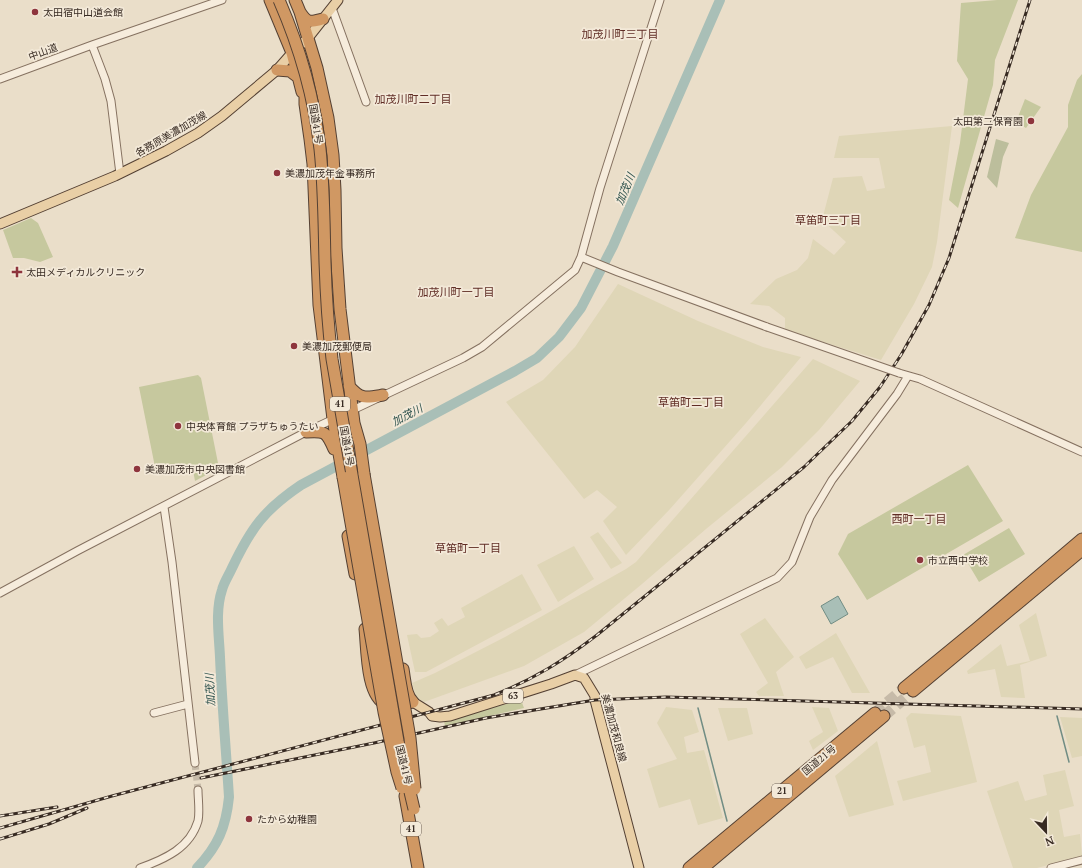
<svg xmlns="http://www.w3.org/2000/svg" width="1082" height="868" viewBox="0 0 1082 868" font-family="'PT Serif','Noto Sans JP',serif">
	<rect width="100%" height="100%" fill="#eadec9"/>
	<!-- farmland -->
	<path fill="#dfd6b7" d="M 952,126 L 937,242 L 932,267 L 914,304 L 881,360 L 785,330 L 785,318 L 769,306 L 750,304 L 776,279 L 797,270 L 808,258 L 813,239 L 834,255 L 846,242 L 822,220 L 833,178 L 862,176 L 867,191 L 885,188 L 879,158 L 834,158 L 839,136 Z
		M 618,284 L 698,321 L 763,347 L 801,357 L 746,423 L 670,509 L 626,555 L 603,521 L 617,507 L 597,490 L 584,499 L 506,402 L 543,380 L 575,347 Z
		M 813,359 L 860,381 L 819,430 L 782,467 L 706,529 L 642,584 L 584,632 L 524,666 L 424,702 L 416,697 L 412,683 L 435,673 L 505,637 L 626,569 L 636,562 Z
		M 598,532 L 622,563 L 611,569 L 590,537 Z
		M 574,546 L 594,579 L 558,602 L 537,565 Z
		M 522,574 L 542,610 L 426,672 L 415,672 L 407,635 L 417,634 L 421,638 L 430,637 L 439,631 L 434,623 L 442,618 L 448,626 L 465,617 L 461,608 Z
		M 1036,613 L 1047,656 L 1020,665 L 1025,698 L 1001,697 L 995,669 L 968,674 L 967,671 L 1001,644 L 1007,666 L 1030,661 L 1019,625 Z
		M 765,618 L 794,657 L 776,672 L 784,696 L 759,696 L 756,692 L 768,683 L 740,634 Z
		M 836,633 L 870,693 L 852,693 L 833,657 L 806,669 L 799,657 Z
		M 666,707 L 692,710 L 699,732 L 684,737 L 687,753 L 704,750 L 723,818 L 698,825 L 690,799 L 659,808 L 647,769 L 677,759 L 657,723 Z
		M 812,707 L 829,708 L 838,731 L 813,750 L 809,741 L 823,732 Z
		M 718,708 L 747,708 L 753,734 L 728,741 Z
		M 911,713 L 961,716 L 977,782 L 903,801 L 897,781 L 931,772 L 925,745 L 914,748 L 906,718 Z
		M 1060,717 L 1082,718 L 1082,756 L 1072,758 Z
		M 877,741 L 894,805 L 849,817 L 835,776 Z
		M 1065,770 L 1074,806 L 1059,810 L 1064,837 L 1080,834 L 1082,856 L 1037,868 L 1013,868 L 987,791 L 1018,781 L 1025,801 L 1047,795 L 1043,775 Z"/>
	<!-- green -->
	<path fill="#c6c89e" d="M 997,0 L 1018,0 L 995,60 L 993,85 L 958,208 L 949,200 L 960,143 L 968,79 L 957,61 L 961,3 Z
		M 1082,74 L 1082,252 L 1015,238 L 1031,195 L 1068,127 L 1068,105 L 1077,80 Z
		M 1025,99 L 1041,107 L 1026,128 L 1016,122 Z
		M 31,218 L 38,223 L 53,257 L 40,262 L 24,258 L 13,258 L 3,230 Z
		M 198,375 L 201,378 L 219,468 L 195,481 L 192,465 L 156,472 L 139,387 Z
		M 968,465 L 1003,521 L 867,600 L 838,554 L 848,534 Z
		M 1009,528 L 1025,554 L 979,582 L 963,555 Z
		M 521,700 L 524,708 L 445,726 L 444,721 Z"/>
	<!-- cemetery -->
	<path fill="#bcbe9c" d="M 996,139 L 1009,143 L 1003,157 L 997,188 L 987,177 Z"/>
	<!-- water -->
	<path fill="#a9bfb7" stroke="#718d84" d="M 838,596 L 848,614 L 831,624 L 821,606 Z"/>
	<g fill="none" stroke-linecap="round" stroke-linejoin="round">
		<!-- stream -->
		<path stroke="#718d84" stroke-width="1.5" d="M 698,708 L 727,821
			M 1057,716 L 1069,762"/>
		<!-- river -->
		<path stroke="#a9bfb7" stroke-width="10" d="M 197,868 C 218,846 226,827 229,797 C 226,750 222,704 220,657 C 219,635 215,611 222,590 C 224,582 229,575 232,568 C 251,528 264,510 301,485 L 515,371 L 537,358 L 559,337 L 581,308 L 613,246 L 720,0"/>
		<!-- minor-tunnel -->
		<path stroke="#c6baa8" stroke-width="7" stroke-dasharray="7 3.5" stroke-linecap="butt" d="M 195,763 L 198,790"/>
		<!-- highway-tunnel -->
		<path stroke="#c6baa8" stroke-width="11" stroke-dasharray="11 5.5" stroke-linecap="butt" d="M 875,713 L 904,688
			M 884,716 L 913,691"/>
		<defs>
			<path id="minor" d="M 332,8 L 366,102
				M 92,45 L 105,79 L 111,101 L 120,174
				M 0,79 L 92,45 L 222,0
				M 581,257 L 618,272 L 767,327
				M 899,373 L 920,379 L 1082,452
				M 164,507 L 172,562 L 195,763
				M 0,593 L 77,551 L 306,432 L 463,358 L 482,347 L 575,270 L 581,257 L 600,188 L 660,0
				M 575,675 L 777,578 L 792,562 L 810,517 L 832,480 L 897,394 L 908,376
				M 154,713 L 188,704
				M 140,868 C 165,859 190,848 198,821 C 200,812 198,799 198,790
				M 1051,868 L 1082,860"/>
			<path id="major" d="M 0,224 L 115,176 L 166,151 L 198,133 L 222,116 L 277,70 L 292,53 L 308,38 L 338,0
				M 413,702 L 429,712 L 432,716 L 440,717 L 450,716 L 551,684 L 575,675 L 584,678 L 595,696 L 595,700 L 639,868"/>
			<path id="highway" d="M 270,0 L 292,53 L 302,92
				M 295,0 L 300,12 L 317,68 L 328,118 L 333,155 L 335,190 L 336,248 L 340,309 L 354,423 L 360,444 L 364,474
				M 300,12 C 308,24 310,22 323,19
				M 277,70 L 290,71 L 298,77
				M 305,82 L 305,104 L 310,139 L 313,164 L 319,305 L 333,419 L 343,477
				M 349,386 C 361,400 366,398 383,395
				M 306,432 C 325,431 326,431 334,449
				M 348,536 L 355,574
				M 365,629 C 367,646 366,697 386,704 C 394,707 405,703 413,702
				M 403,669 C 405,680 405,695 413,702
				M 904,688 L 976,629 L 1082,539
				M 913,691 L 1082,550
				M 405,796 L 418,868
				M 689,868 L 875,713
				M 703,868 L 884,716"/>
		</defs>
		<!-- minor casing -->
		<use href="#minor" stroke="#857160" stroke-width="9"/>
		<!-- major casing -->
		<use href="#major" stroke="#544033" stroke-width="11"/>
		<!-- highway casing -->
		<use href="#highway" stroke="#544033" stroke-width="13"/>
		<!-- minor -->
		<use href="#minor" stroke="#f6ecdc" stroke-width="7"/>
		<!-- major -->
		<use href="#major" stroke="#e9cfa6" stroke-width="9"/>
		<!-- highway -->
		<use href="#highway" stroke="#d09863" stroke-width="11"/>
		<defs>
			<path id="rail" d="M 201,778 L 374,743 L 486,718 L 595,700 L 666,697 L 1082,709
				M 0,816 L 57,807
				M 0,828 L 112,796 L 494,695 C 534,679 563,661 597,635 L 804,467 L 852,421 L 880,387 L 901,355 L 929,305 L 949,258 L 1030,0
				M 0,839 L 49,824 L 87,808"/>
		</defs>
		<!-- rail casing -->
		<use href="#rail" stroke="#372a22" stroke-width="3"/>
		<!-- rail -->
		<use href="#rail" stroke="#f3e9d8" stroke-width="1.5" stroke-dasharray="4.5" stroke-linecap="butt"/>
		<defs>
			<path id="minor-bridge" d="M 767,327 L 899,373"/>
			<path id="highway-bridge" d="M 279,0 C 300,48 314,97 320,149 C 324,186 324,224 325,262 C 326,294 328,326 332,359 L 398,741 L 414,809
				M 364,474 L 410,738 L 415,789
				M 343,477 L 384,712 L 397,772 L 402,788"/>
		</defs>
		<!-- minor-bridge casing -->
		<use href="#minor-bridge" stroke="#857160" stroke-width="9" stroke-linecap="butt"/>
		<!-- highway-bridge casing -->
		<use href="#highway-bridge" stroke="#544033" stroke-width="13" stroke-linecap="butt"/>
		<!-- minor-bridge -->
		<use href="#minor-bridge" stroke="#f6ecdc" stroke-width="7"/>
		<!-- highway-bridge -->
		<use href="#highway-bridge" stroke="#d09863" stroke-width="11"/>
	</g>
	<!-- markers -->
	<g fill="#8e353d" stroke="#f3e9d8" stroke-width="1.5">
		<circle cx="35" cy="12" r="4"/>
		<circle cx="1031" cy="121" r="4"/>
		<circle cx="277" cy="173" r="4"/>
		<path d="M15 266h4v4h4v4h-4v4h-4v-4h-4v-4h4z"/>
		<circle cx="294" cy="346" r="4"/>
		<circle cx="178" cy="426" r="4"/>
		<circle cx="137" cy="469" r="4"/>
		<circle cx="920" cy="560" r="4"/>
		<circle cx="249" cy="819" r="4"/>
	</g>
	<g text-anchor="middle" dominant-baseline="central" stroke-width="3.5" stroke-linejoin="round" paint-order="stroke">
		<!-- shield labels -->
		<g fill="#f3e9d8" stroke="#6f6359" stroke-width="1">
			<rect x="330" y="397" width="20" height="14" rx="3"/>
			<rect x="503" y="689" width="20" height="14" rx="3"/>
			<rect x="772" y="784" width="20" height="14" rx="3"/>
			<rect x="401" y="822" width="20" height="14" rx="3"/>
		</g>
		<g font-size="9" font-weight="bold" fill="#372a22">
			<text x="340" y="404">41</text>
			<text x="513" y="696">63</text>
			<text x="782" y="791">21</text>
			<text x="411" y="829">41</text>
		</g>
		<!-- poi labels -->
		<g font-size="10" fill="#372a22" stroke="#f3e9d8" text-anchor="start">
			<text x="43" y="12">太田宿中山道会館</text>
			<text x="1023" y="121" text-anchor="end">太田第二保育園</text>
			<text x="285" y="173">美濃加茂年金事務所</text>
			<text x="26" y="272">太田メディカルクリニック</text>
			<text x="302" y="346">美濃加茂郵便局</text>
			<text x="186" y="426">中央体育館 プラザちゅうたい</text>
			<text x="145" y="469">美濃加茂市中央図書館</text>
			<text x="928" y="560">市立西中学校</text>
			<text x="257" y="819">たから幼稚園</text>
		</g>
		<!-- street labels -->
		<g font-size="10" fill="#372a22" stroke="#f3e9d8">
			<text transform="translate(43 52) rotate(-20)">中山道</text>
			<text transform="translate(316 124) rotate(81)">国道41号</text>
			<text transform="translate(171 134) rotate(-30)">各務原美濃加茂線</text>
			<text transform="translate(347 446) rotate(80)">国道41号</text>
			<text transform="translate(614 728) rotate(75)">美濃加茂和良線</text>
			<text transform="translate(819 760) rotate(-40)">国道21号</text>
			<text transform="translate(404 765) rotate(76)">国道41号</text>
		</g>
		<!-- neighbourhood labels -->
		<g font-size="11" fill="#602d25" stroke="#f3e9d8">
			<text x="620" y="34">加茂川町三丁目</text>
			<text x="413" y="99">加茂川町二丁目</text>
			<text x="828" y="220">草笛町三丁目</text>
			<text x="456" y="292">加茂川町一丁目</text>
			<text x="691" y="402">草笛町二丁目</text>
			<text x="919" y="519">西町一丁目</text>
			<text x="468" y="548">草笛町一丁目</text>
		</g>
		<!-- water labels -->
		<g font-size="11" font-style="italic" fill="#325550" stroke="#f3e9d8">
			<text transform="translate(625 189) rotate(-67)">加茂川</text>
			<text transform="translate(407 415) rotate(-28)">加茂川</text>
			<text transform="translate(210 690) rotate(-93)">加茂川</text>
		</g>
	</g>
	<!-- north arrow -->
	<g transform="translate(1046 832) rotate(158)" stroke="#f3e9d8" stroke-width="3" paint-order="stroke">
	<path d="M0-3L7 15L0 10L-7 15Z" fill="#372a22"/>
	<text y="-6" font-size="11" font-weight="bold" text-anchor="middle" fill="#372a22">N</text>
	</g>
</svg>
